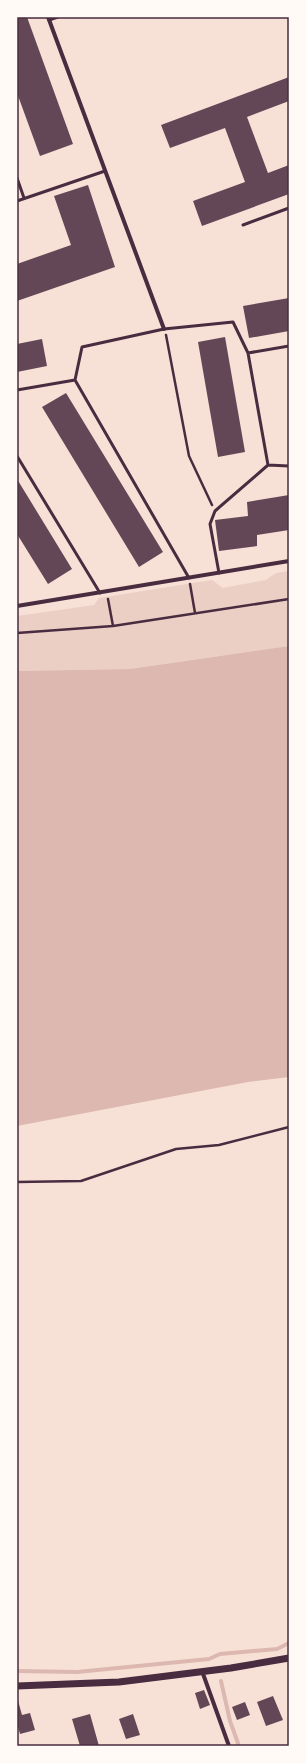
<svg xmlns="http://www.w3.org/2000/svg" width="306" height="1763" viewBox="0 0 306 1763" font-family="'Crimson Pro',serif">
	<rect width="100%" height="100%" fill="#f7e1d7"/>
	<!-- green -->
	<path fill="#ebcfc5" d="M 289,571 L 289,646 L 130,669 L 17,671 L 17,616 L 94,605 L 99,598 L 212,580 L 223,588 L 266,580 L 276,573 Z"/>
	<!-- water -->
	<path fill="#dcb8b0" d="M 289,646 L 289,1077 L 248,1082 L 17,1126 L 17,671 L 130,669 Z"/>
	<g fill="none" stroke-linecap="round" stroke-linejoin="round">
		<!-- stream -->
		<path stroke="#dcb8b0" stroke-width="4" d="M 17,1671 L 77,1672 L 209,1659 L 220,1654 L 277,1649 L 289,1643
			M 221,1681 L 230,1721 L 239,1746"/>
	</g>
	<!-- building -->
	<path fill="#644757" d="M 17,17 L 27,17 L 73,144 L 40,156 L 17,93 Z
		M 289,77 L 289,101 L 247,117 L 268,173 L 289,165 L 289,194 L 202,226 L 193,201 L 245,182 L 225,128 L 170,148 L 161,125 Z
		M 88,185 L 115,267 L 17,301 L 17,264 L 71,245 L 54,196 Z
		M 289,298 L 289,331 L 249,338 L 243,306 Z
		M 225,337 L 245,452 L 218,457 L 198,342 Z
		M 42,339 L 47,366 L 17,372 L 17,344 Z
		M 66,393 L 163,552 L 139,567 L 42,407 Z
		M 17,479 L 72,569 L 48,584 L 17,534 Z
		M 289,495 L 289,530 L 257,535 L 257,546 L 219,551 L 215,520 L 248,516 L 247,502 Z
		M 204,1690 L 210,1705 L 200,1709 L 195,1693 Z
		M 273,1696 L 283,1720 L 266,1726 L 257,1702 Z
		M 17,1697 L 22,1715 L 30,1713 L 35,1730 L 20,1734 L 17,1723 Z
		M 245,1702 L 250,1715 L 237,1720 L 232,1707 Z
		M 90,1714 L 99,1746 L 80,1746 L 72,1719 Z
		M 133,1714 L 140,1735 L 126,1739 L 119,1719 Z"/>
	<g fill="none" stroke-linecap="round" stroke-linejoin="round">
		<!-- path -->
		<path stroke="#4a2c40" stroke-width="2.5" d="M 166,335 L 189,456 L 212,505
			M 190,584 L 195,613
			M 108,599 L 113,626
			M 17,633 L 113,626 L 289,599
			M 17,1182 L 81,1181 L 176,1149 L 219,1145 L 289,1127"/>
		<!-- service -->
		<path stroke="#4a2c40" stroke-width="3" d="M 49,20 L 58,17
			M 17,178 L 24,198
			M 17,201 L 105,171
			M 243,225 L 289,208
			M 289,346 L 248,353 L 268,465 L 289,466
			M 17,390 L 75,380
			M 17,456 L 100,593
			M 219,573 L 210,524 L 215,511 L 268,465
			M 189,578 L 75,380 L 82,347 L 164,329 L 233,322 L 248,353"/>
		<!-- minor -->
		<path stroke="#4a2c40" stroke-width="4" d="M 48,17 L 164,329
			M 17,606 L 289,561
			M 202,1671 L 229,1746"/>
		<!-- tertiary -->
		<path stroke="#4a2c40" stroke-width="7" d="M 17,1686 L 119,1682 L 231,1668 L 289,1658"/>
	</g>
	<!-- border -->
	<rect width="306" height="1763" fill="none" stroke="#fffaf5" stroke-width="36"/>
	<rect x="18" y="18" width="270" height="1727" fill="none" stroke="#4a2c40" stroke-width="1.5"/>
</svg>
